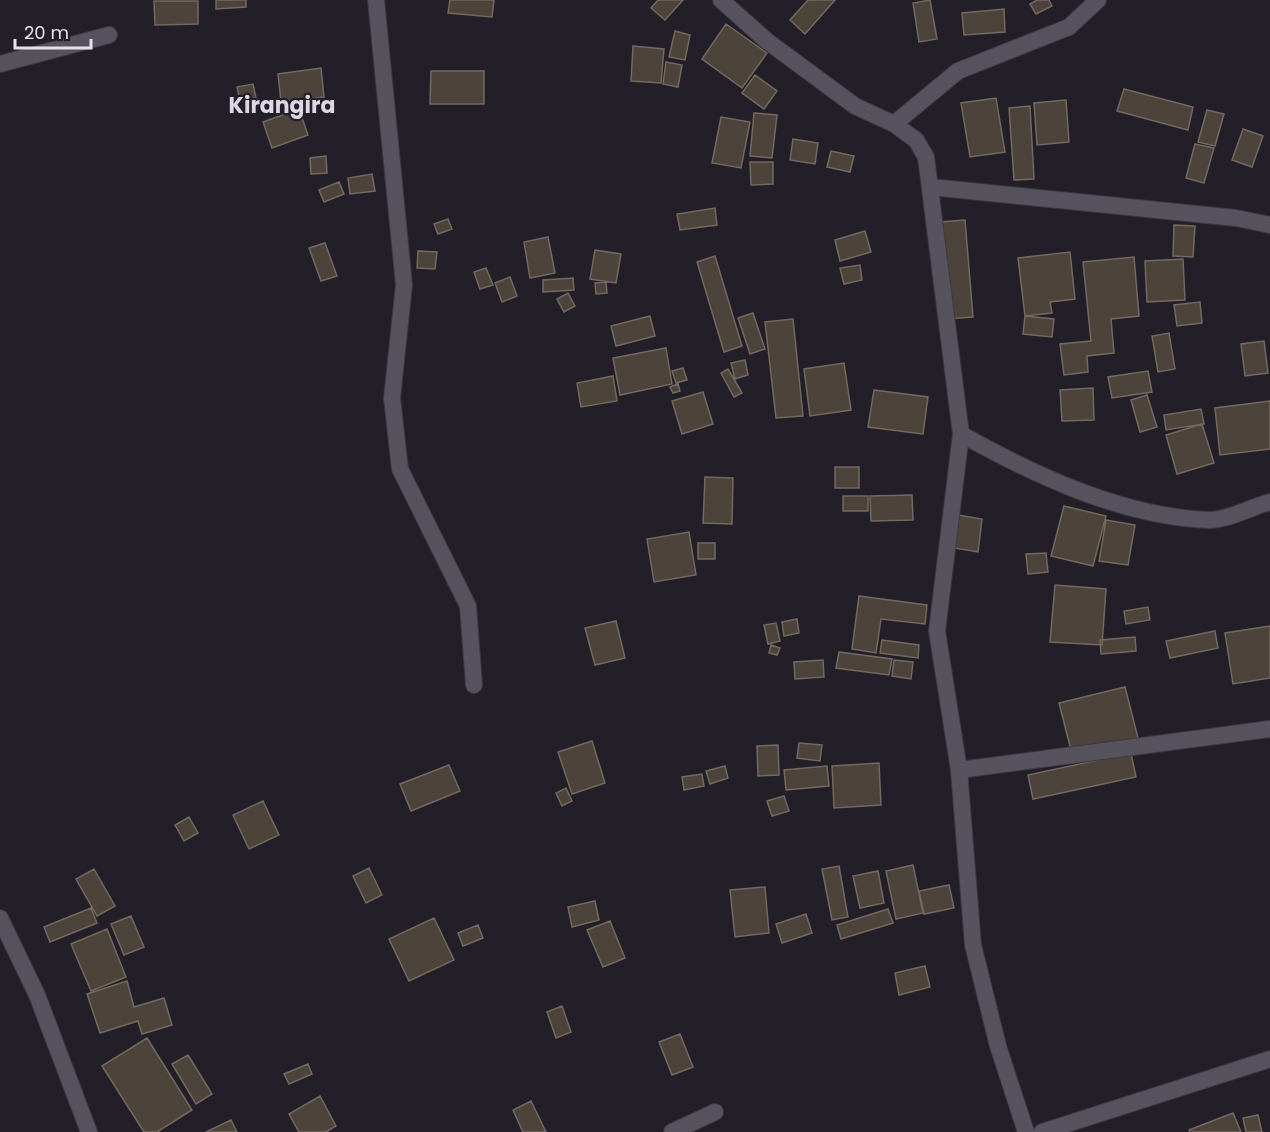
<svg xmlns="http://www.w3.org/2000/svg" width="1270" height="1132" viewBox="0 0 1270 1132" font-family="Poppins,sans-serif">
	<rect width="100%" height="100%" fill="#221f29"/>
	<!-- building -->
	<path fill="#4c433a" stroke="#736960" stroke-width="1.5" d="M 216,0 L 246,0 L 246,7 L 216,9 Z
		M 450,0 L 494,0 L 492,17 L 448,13 Z
		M 658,0 L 683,0 L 665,20 L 651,8 Z
		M 808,0 L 835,0 L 805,34 L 790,20 Z
		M 930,0 L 937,39 L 919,42 L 913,3 Z
		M 1037,0 L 1049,0 L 1052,6 L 1036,14 L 1030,4 Z
		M 154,1 L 198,1 L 198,24 L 155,25 Z
		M 1004,9 L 1005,32 L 964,35 L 962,13 Z
		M 726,24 L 767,53 L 742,88 L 702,59 Z
		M 675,31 L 690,35 L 685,60 L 669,57 Z
		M 633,46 L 664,49 L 661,83 L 631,81 Z
		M 666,62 L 682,65 L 678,87 L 663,84 Z
		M 321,68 L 324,97 L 281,102 L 278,74 Z
		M 431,71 L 484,71 L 484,104 L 430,104 Z
		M 755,75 L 777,91 L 764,109 L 742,93 Z
		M 253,84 L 256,98 L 240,101 L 237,87 Z
		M 1124,89 L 1193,107 L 1188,130 L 1117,111 Z
		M 996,98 L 1005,152 L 970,157 L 961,103 Z
		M 1066,100 L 1069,142 L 1037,145 L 1034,103 Z
		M 1030,106 L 1034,179 L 1014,180 L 1009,108 Z
		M 299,109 L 308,135 L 272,148 L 263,122 Z
		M 1207,110 L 1224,114 L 1215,146 L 1198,142 Z
		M 754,113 L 777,115 L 772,158 L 750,156 Z
		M 721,117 L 750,122 L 741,168 L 712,163 Z
		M 1243,129 L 1263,136 L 1252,167 L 1232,160 Z
		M 793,139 L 818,143 L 815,164 L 790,160 Z
		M 1195,144 L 1214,148 L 1204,183 L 1186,178 Z
		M 831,151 L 854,156 L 850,172 L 827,167 Z
		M 326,156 L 327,173 L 311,174 L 310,158 Z
		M 750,162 L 773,162 L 773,184 L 751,185 Z
		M 372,174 L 375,191 L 350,194 L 348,178 Z
		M 339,182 L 344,194 L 324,202 L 319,190 Z
		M 715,208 L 717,225 L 680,230 L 677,214 Z
		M 448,219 L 452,229 L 438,234 L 434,224 Z
		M 965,220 L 973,317 L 948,319 L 940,222 Z
		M 1174,225 L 1195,226 L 1193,257 L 1173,256 Z
		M 865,231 L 871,252 L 840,261 L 835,240 Z
		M 548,237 L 555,273 L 530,278 L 524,242 Z
		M 325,243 L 337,276 L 321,281 L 309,248 Z
		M 595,250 L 621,254 L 616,283 L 590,279 Z
		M 418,251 L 437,252 L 435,269 L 417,268 Z
		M 1070,252 L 1075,299 L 1050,302 L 1052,313 L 1025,316 L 1018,258 Z
		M 715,256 L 742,346 L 724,352 L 697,262 Z
		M 1134,257 L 1139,316 L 1111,319 L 1114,353 L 1087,356 L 1088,372 L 1064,375 L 1060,344 L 1091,341 L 1083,262 Z
		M 1183,259 L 1185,300 L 1147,302 L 1145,261 Z
		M 860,265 L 862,280 L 844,284 L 840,268 Z
		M 486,268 L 493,285 L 480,289 L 474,272 Z
		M 510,277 L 517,296 L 502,302 L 495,283 Z
		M 573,278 L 574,290 L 543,292 L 543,280 Z
		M 606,282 L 607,293 L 596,294 L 595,283 Z
		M 568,293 L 575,306 L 564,312 L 557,299 Z
		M 1200,302 L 1202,323 L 1177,326 L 1174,305 Z
		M 753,313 L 765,349 L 750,354 L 738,318 Z
		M 650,316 L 655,336 L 616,346 L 611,326 Z
		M 1025,316 L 1054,319 L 1052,337 L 1023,334 Z
		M 793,319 L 803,416 L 776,418 L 765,322 Z
		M 1169,333 L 1175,369 L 1158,372 L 1152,336 Z
		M 1264,341 L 1268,373 L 1245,376 L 1241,344 Z
		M 666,348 L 672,384 L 620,395 L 613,358 Z
		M 745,360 L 748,375 L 735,379 L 731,363 Z
		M 844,363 L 851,410 L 810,416 L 804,369 Z
		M 683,368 L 687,380 L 676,383 L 672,371 Z
		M 728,369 L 742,393 L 734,397 L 721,373 Z
		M 1148,371 L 1152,392 L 1112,398 L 1108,377 Z
		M 613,376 L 617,401 L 581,407 L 577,383 Z
		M 678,384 L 680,391 L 673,393 L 670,387 Z
		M 1093,388 L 1094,420 L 1062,421 L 1060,390 Z
		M 874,390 L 928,397 L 923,434 L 868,427 Z
		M 703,392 L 713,424 L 682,434 L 672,401 Z
		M 1147,395 L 1157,427 L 1140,432 L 1131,400 Z
		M 1270,401 L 1270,449 L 1220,455 L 1215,408 Z
		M 1201,409 L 1204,424 L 1166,430 L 1164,415 Z
		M 1202,424 L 1214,463 L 1177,474 L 1166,435 Z
		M 835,467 L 859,467 L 859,488 L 835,488 Z
		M 705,477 L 733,478 L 732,524 L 703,523 Z
		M 912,495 L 913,520 L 871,521 L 870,496 Z
		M 843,496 L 868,496 L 868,511 L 843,511 Z
		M 1064,506 L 1106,516 L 1093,566 L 1051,556 Z
		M 958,515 L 982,519 L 978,552 L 954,548 Z
		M 1106,520 L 1135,525 L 1128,565 L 1099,561 Z
		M 689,532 L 696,575 L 654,582 L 647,539 Z
		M 698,543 L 715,543 L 715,559 L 698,559 Z
		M 1046,553 L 1048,572 L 1028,574 L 1026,554 Z
		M 1055,585 L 1106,589 L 1102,645 L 1050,642 Z
		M 859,596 L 927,605 L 925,624 L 881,619 L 876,653 L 852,649 Z
		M 1148,607 L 1150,620 L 1126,624 L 1124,611 Z
		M 797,619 L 799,633 L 784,636 L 782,622 Z
		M 616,621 L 625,658 L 595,665 L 585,628 Z
		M 776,623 L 780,641 L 768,644 L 764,625 Z
		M 1270,626 L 1270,678 L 1233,684 L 1225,633 Z
		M 1215,631 L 1218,648 L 1170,658 L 1166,641 Z
		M 1135,637 L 1136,651 L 1101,654 L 1100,640 Z
		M 882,640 L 919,645 L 918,658 L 880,653 Z
		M 771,645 L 780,648 L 777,655 L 769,653 Z
		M 839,652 L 892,659 L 889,675 L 836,668 Z
		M 823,660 L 824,677 L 795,679 L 794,662 Z
		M 894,660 L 913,662 L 911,679 L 892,676 Z
		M 1125,687 L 1138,738 L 1072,754 L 1059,703 Z
		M 592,741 L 605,783 L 572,794 L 558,752 Z
		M 799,743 L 822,745 L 820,761 L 797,758 Z
		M 778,745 L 779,775 L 758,776 L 757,746 Z
		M 1131,753 L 1136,777 L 1033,799 L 1028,775 Z
		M 879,763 L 881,805 L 834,808 L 832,766 Z
		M 449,765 L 460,791 L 411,811 L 400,784 Z
		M 725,766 L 728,778 L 710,784 L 706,771 Z
		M 827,766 L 829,786 L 786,790 L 784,770 Z
		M 702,774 L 704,786 L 684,790 L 682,777 Z
		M 566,788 L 572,801 L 562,806 L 556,793 Z
		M 784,796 L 789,811 L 772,816 L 767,801 Z
		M 263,801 L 279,835 L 249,849 L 233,815 Z
		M 189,817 L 198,833 L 184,841 L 175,825 Z
		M 913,865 L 923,913 L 896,919 L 886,871 Z
		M 839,866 L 848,917 L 832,920 L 822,869 Z
		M 369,868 L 382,895 L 366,903 L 353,876 Z
		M 94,869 L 115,906 L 97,916 L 76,879 Z
		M 878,871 L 884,903 L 860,908 L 853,876 Z
		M 949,885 L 954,908 L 924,914 L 919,891 Z
		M 765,887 L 769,933 L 735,937 L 730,890 Z
		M 595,901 L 599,920 L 572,927 L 568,907 Z
		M 91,908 L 97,923 L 50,942 L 44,927 Z
		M 888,909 L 893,923 L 841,939 L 837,925 Z
		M 806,914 L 812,933 L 782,943 L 776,924 Z
		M 131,916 L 144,947 L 124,955 L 111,924 Z
		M 434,918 L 454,960 L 409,981 L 389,939 Z
		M 610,921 L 625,958 L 603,967 L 587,930 Z
		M 478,925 L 483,938 L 463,946 L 458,933 Z
		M 107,929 L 126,977 L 91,991 L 71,944 Z
		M 925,966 L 930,987 L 899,995 L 895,973 Z
		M 127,981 L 134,1007 L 164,998 L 172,1025 L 142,1034 L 138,1021 L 100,1033 L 87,994 Z
		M 562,1006 L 571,1032 L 556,1038 L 547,1012 Z
		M 680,1034 L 693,1067 L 672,1075 L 659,1042 Z
		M 147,1038 L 192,1110 L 157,1132 L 144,1132 L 102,1066 Z
		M 188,1055 L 212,1094 L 196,1104 L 172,1064 Z
		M 308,1064 L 312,1074 L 289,1084 L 284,1074 Z
		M 320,1096 L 336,1126 L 326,1132 L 299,1132 L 289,1114 Z
		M 531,1101 L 546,1132 L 523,1132 L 513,1110 Z
		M 1233,1113 L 1241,1132 L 1190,1132 L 1189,1130 Z
		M 1258,1115 L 1262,1132 L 1246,1132 L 1243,1118 Z
		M 231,1120 L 237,1132 L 206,1132 Z"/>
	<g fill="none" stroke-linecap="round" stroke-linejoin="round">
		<defs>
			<path id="minor" d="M 376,0 L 404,285 L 392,398 L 400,469 L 468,606 L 474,685
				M 721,0 L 767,41 L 855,106 L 894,124 L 916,140 L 926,157 L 961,434 L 937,631 L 959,770 L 973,945 L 998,1046 L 1026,1132
				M 0,64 L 109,35
				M 894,124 L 958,71 L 1069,27 L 1098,0
				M 931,187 L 1236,218 L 1270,225
				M 961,434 C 1034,475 1123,517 1209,520 C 1229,520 1251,507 1270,502
				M 959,770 L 1270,729
				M 0,918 L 37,995 L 89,1132
				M 672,1132 L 715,1112
				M 1042,1132 L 1270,1059"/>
		</defs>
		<!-- minor casing -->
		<use href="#minor" stroke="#3c3941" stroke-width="18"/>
		<!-- minor -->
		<use href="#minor" stroke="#57535e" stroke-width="16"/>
	</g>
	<g text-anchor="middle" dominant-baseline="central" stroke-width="4.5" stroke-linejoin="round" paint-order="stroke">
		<!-- quarter labels -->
		<g font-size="22" font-weight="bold" fill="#dbd7e4" stroke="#221f29">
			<text x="282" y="105">Kirangira</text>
		</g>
	</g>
	<!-- scale -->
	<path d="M15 39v9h76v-9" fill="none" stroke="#e5e2e9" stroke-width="3"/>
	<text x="24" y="39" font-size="18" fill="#e5e2e9" stroke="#221f29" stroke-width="4.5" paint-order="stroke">20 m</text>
</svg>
